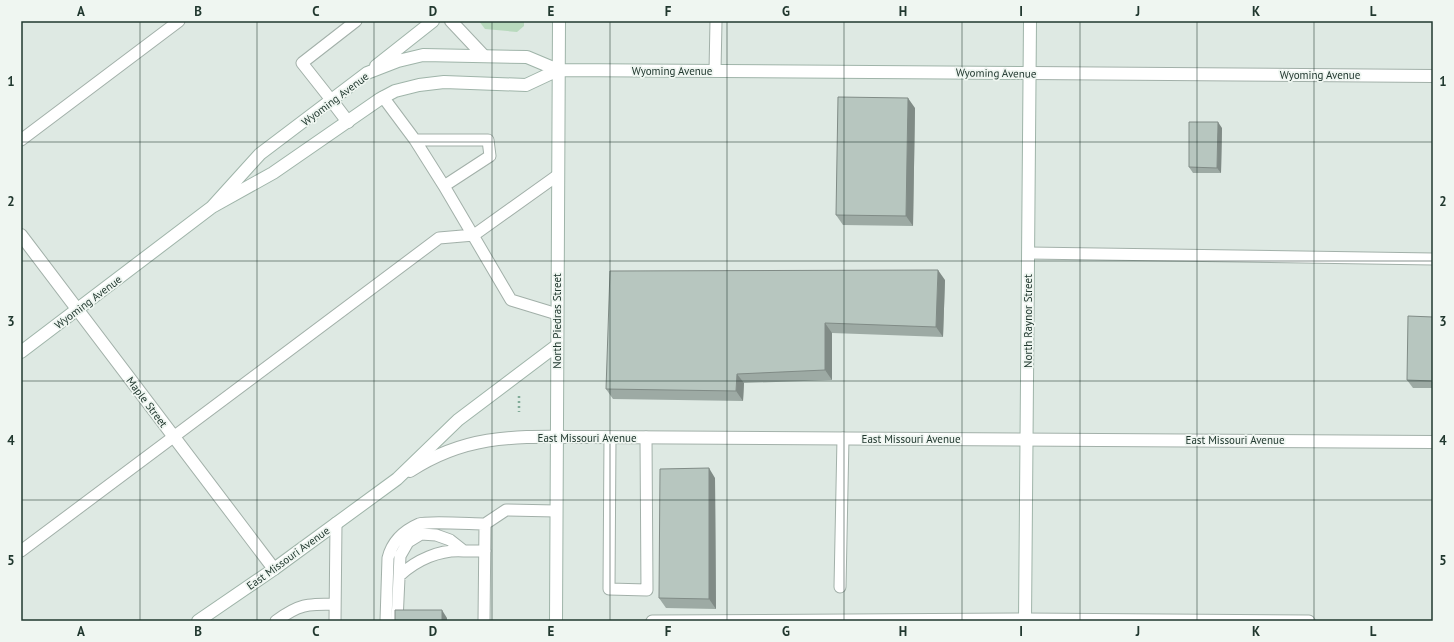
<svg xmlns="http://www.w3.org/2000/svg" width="1454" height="642" viewBox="0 0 1454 642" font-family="'PT Sans',sans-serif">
	<rect width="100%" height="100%" fill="#dee9e3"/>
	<!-- green -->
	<path fill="#b8d9bd" d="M 479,21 L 524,21 L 524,26 L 517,32 L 485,29 Z"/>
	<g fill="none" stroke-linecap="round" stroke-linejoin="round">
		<defs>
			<path id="lane" d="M 715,71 L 716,21
				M 383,97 L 415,140 L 488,140 L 490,156 L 444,186 L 415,140
				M 332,101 L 302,63 L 356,21
				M 21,140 L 179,21
				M 444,186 L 511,300 L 557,314
				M 1029,253 L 1433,259
				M 610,437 L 609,589 L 647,590 L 646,437
				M 21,551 L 439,238 L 474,235 L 558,175
				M 399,576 C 416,560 440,549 464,551
				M 840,587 L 843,438
				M 276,621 C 299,604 307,604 335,604
				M 335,621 L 336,523
				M 386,621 L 388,558 C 392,542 403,531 419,524 C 427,521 473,524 485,524
				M 397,621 L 400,556 L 408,542 L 421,534 L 436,535 L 450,540 L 464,551 L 485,551
				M 484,621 L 485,524 L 506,510 L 556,511
				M 652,621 L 1025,619 L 1309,621"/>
			<path id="street" d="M 451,21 L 483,55
				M 1030,73 L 1433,76
				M 332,101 L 348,122
				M 21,235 L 274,569
				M 410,471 C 470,432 521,437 589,437 L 1433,442"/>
			<path id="secondary" d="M 376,66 L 433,21
				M 212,207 L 260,154 L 367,73 L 398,61 L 423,55 L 527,57 L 558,70 L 1030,73
				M 21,352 L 212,207 L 273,173 L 380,99 L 395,91 L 419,85 L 444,82 L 526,85 L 558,70
				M 198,621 L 274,569 L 397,479 L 458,420 L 556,346
				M 556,621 L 559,21
				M 1025,621 L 1030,21"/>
		</defs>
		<!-- lane casing -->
		<use href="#lane" stroke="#a2b0a9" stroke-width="13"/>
		<!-- street casing -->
		<use href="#street" stroke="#a2b0a9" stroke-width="14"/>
		<!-- secondary casing -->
		<use href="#secondary" stroke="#9fb4a9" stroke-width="14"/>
		<!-- path -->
		<path stroke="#81ab98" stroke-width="2.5" stroke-dasharray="2 3" stroke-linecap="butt" d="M 519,396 L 519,412"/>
		<!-- lane -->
		<use href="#lane" stroke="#fff" stroke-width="11"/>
		<!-- street -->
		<use href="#street" stroke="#fff" stroke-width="12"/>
		<!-- secondary -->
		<use href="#secondary" stroke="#fff" stroke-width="12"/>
	</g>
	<!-- wall -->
	<path fill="#9daaa4" d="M 915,108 L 913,226 L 843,225 L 836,215 Z
		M 1222,128 L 1221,173 L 1193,173 L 1189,167 Z
		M 945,280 L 943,337 L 832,333 L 832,380 L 744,383 L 743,401 L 613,399 L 606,389 Z
		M 1433,317 L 1433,388 L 1413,388 L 1407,380 Z
		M 715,478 L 716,609 L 666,608 L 659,598 Z"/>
	<!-- shaded-wall -->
	<path fill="#808b86" d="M 908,98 L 915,108 L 913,226 L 906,216 Z
		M 1218,122 L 1222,128 L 1221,173 L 1217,168 Z
		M 938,270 L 945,280 L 943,337 L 936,327 Z
		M 825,323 L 832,333 L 832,380 L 825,370 Z
		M 737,374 L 744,383 L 743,401 L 736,391 Z
		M 709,468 L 715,478 L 716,609 L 709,599 Z
		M 442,610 L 447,618 L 447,621 L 442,621 Z"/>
	<!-- building -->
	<path fill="#b7c6bf" stroke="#808b86" d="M 838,97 L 908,98 L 906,216 L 836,215 Z
		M 1189,122 L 1218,122 L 1217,168 L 1189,167 Z
		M 938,270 L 936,327 L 825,323 L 825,370 L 737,374 L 736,391 L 606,389 L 610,271 Z
		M 1408,316 L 1433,317 L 1433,381 L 1407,380 Z
		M 709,468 L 709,599 L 659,598 L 660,469 Z
		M 395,610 L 442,610 L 442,621 L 395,621 Z"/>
	<!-- grid -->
	<path fill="none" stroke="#21382f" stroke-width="1" stroke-opacity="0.55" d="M 140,21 L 140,621M 257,21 L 257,621M 374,21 L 374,621M 492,21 L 492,621M 610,21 L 610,621M 727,21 L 727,621M 844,21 L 844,621M 962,21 L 962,621M 1080,21 L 1080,621M 1197,21 L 1197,621M 1314,21 L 1314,621M 21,142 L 1433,142M 21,261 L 1433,261M 21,381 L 1433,381M 21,500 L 1433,500"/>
	<g text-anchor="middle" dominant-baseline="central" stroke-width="3.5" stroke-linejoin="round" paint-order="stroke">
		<!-- street labels -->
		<g font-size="11" fill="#21382f" stroke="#eff6f1">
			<text x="672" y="71">Wyoming Avenue</text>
			<text transform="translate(996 73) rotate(1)">Wyoming Avenue</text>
			<text x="1320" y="75">Wyoming Avenue</text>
			<text transform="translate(335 99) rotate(-37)">Wyoming Avenue</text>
			<text transform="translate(88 302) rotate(-37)">Wyoming Avenue</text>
			<text transform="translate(557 321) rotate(-90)">North Piedras Street</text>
			<text transform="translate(1028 321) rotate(-90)">North Raynor Street</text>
			<text transform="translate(147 402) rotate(53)">Maple Street</text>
			<text x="587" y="438">East Missouri Avenue</text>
			<text x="911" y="439">East Missouri Avenue</text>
			<text x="1235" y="440">East Missouri Avenue</text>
			<text transform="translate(288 558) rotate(-36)">East Missouri Avenue</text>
		</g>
	</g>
	<!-- border -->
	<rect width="1454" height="642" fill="none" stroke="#eff6f1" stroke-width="44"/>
	<rect x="22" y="22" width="1410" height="598" fill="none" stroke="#21382f" stroke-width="1.5"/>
	<g font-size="13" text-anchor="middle" font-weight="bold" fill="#21382f">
		<text x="81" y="16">A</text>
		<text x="198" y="16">B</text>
		<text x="316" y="16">C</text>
		<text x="433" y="16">D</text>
		<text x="551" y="16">E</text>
		<text x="668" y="16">F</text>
		<text x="786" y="16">G</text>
		<text x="903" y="16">H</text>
		<text x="1021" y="16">I</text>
		<text x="1138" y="16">J</text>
		<text x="1256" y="16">K</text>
		<text x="1373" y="16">L</text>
		<text x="11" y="86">1</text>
		<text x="1443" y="86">1</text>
		<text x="11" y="206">2</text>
		<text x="1443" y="206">2</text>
		<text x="11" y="326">3</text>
		<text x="1443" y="326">3</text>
		<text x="11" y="445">4</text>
		<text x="1443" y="445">4</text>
		<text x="11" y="565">5</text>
		<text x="1443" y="565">5</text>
		<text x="81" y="636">A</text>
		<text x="198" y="636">B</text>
		<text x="316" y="636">C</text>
		<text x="433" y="636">D</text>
		<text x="551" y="636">E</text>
		<text x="668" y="636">F</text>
		<text x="786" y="636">G</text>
		<text x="903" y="636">H</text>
		<text x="1021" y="636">I</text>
		<text x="1138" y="636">J</text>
		<text x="1256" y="636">K</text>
		<text x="1373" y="636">L</text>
	</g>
</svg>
